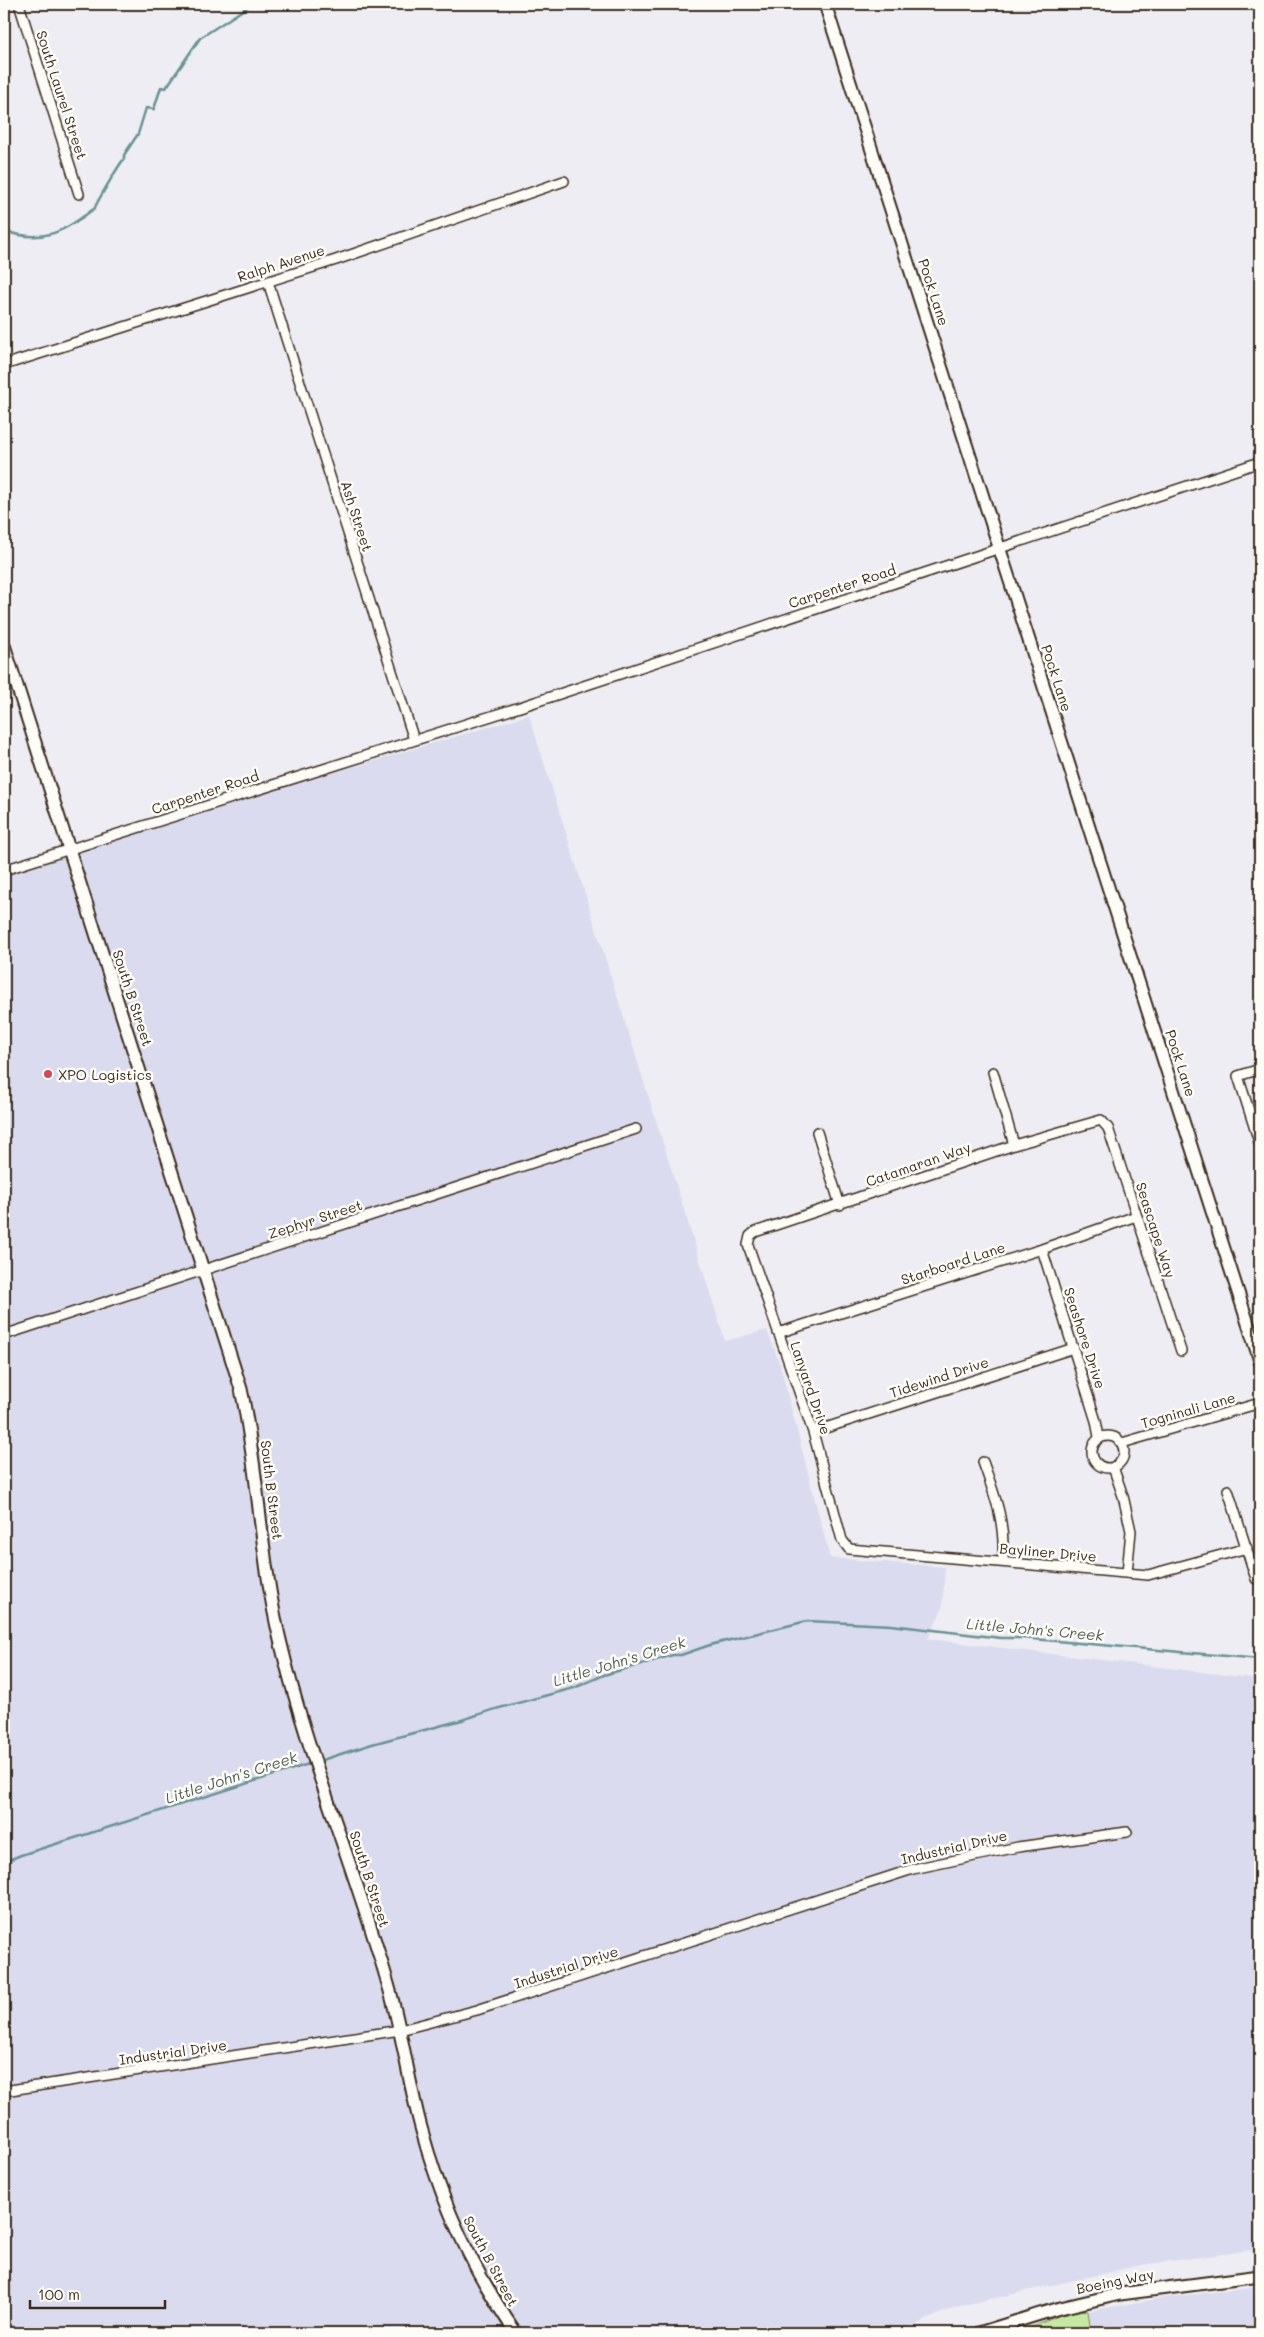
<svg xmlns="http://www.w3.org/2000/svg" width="1264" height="2337" viewBox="0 0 1264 2337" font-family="Mali,sans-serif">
	<rect width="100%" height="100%" fill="#ededf3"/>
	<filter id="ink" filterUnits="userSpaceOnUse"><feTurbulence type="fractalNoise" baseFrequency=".02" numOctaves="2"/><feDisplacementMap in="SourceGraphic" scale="10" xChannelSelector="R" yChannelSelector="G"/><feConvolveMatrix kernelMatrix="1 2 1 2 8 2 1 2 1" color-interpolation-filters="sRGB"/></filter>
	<g filter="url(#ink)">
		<!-- built -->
		<path fill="#dadbee" d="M 529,715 L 725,1341 L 767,1330 L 780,1365 L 830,1558 L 945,1567 L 942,1609 L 928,1639 L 1260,1679 L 1260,2249 L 1141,2265 L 955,2307 L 897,2333 L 4,2333 L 4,870 Z
			M 1260,2287 L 1260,2333 L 1091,2333 L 1088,2311 L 1162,2298 Z"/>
		<!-- green -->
		<path fill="#c5e8a2" stroke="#808960" d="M 1074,2309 L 1088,2311 L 1091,2333 L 1019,2333 Z"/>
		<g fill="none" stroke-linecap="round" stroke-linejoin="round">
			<!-- stream -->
			<path stroke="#699292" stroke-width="2.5" d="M 4,231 C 44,244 63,232 95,208 C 95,205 120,163 124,159 L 124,155 L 138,134 L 146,108 L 154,109 L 161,87 L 166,88 L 200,38 L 252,4
				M 319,1761 L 372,1744 L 462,1720 L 492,1710 L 574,1688 L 604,1675 L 673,1655 L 681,1655 L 710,1645 L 807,1621 L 891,1625 L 1001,1638 L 1022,1638 L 1260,1659
				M 4,1862 L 21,1855 L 312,1763"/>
			<defs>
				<path id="minor" d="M 19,4 L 79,194
					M 268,282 L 414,740
					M 4,365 L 336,260 L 564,181
					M 4,870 L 523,706 L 1260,462
					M 1260,1069 L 1238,1076 L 1260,1145
					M 993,1072 L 1014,1145
					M 817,1132 L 840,1205
					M 1042,1249 L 1096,1421 L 1099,1437
					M 778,1333 L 1042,1249 L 1136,1216
					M 4,1335 L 636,1129
					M 1181,1351 L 1108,1128 L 1101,1120 L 1014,1145 L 755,1232 L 750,1236 L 748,1245 L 813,1432 L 842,1540 L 849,1549 L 1148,1575 L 1247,1548
					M 813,1432 L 1074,1348
					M1092 1452a16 16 0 1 1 32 0a16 16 0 1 1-32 0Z
					M 1122,1443 L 1260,1403
					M 983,1462 C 996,1499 1005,1521 1003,1561
					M 1113,1467 L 1123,1496 L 1131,1531 L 1127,1573
					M 1228,1490 L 1256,1579
					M 4,2091 L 400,2030 L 477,2010 L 913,1869 L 1018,1847 L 1127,1832"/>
				<path id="tertiary" d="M 825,4 L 1260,1361
					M 4,645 L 241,1389 C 259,1472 260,1558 280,1640 C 308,1759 357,1873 390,1991 C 403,2037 409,2085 422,2131 C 442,2204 473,2271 516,2333
					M 979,2333 L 1056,2309 L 1120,2294 L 1260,2276"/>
			</defs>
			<!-- minor casing -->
			<use href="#minor" stroke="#3b2a1e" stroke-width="12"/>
			<!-- tertiary casing -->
			<use href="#tertiary" stroke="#3b2a1e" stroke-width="15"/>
			<!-- minor -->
			<use href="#minor" stroke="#fdfcf7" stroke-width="9"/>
			<!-- tertiary -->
			<use href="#tertiary" stroke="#fdfcf7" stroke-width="11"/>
		</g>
	</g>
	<!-- markers -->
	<circle fill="#d1495b" stroke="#fdfcf7" stroke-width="2" cx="48" cy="1074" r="5"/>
	<g text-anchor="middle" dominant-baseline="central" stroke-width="5" stroke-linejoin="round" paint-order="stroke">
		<!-- street labels -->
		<g font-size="14" fill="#3b2a1e" stroke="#fdfcf7">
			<text transform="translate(62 95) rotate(72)">South Laurel Street</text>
			<text transform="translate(281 263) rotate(-18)">Ralph Avenue</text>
			<text transform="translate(934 292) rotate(72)">Pock Lane</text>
			<text transform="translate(357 516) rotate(72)">Ash Street</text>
			<text transform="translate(842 586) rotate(-18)">Carpenter Road</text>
			<text transform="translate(1057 678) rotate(72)">Pock Lane</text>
			<text transform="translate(205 792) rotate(-18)">Carpenter Road</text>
			<text transform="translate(133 998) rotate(72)">South B Street</text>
			<text transform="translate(1181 1063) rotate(72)">Pock Lane</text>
			<text transform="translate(918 1164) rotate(-19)">Catamaran Way</text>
			<text transform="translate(315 1219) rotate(-18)">Zephyr Street</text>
			<text transform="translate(1156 1230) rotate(72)">Seascape Way</text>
			<text transform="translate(953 1263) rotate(-18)">Starboard Lane</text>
			<text transform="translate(1085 1338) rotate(72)">Seashore Drive</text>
			<text transform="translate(939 1377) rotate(-18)">Tidewind Drive</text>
			<text transform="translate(811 1388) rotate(71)">Lanyard Drive</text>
			<text transform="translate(1188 1410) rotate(-16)">Togninali Lane</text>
			<text transform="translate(272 1490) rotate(83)">South B Street</text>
			<text transform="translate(1048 1552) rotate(5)">Bayliner Drive</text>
			<text transform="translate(954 1847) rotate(-13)">Industrial Drive</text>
			<text transform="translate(370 1879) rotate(72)">South B Street</text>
			<text transform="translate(566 1967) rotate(-18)">Industrial Drive</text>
			<text transform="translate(173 2052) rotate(-8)">Industrial Drive</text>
			<text transform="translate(491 2261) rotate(62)">South B Street</text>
			<text transform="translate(1115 2281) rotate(-11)">Boeing Way</text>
		</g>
		<!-- poi labels -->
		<g font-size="14" fill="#3b2a1e" stroke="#fdfcf7" text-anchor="start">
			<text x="58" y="1074">XPO Logistics</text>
		</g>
		<!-- water labels -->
		<g font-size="15" font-style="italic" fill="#525e58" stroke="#fdfcf7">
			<text transform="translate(1035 1629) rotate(5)">Little John's Creek</text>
			<text transform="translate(619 1661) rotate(-17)">Little John's Creek</text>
			<text transform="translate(231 1777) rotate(-18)">Little John's Creek</text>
		</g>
	</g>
	<!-- margin -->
	<rect width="1264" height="2337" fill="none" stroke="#fdfcf7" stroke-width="20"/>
	<rect x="10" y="10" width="1244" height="2317" fill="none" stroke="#3b2a1e" stroke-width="2" filter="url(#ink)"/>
	<!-- scale -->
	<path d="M30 2300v8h135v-8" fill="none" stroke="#3b2a1e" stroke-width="2.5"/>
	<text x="38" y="2300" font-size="15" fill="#3b2a1e" stroke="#fdfcf7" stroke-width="4" paint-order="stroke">100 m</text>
</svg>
